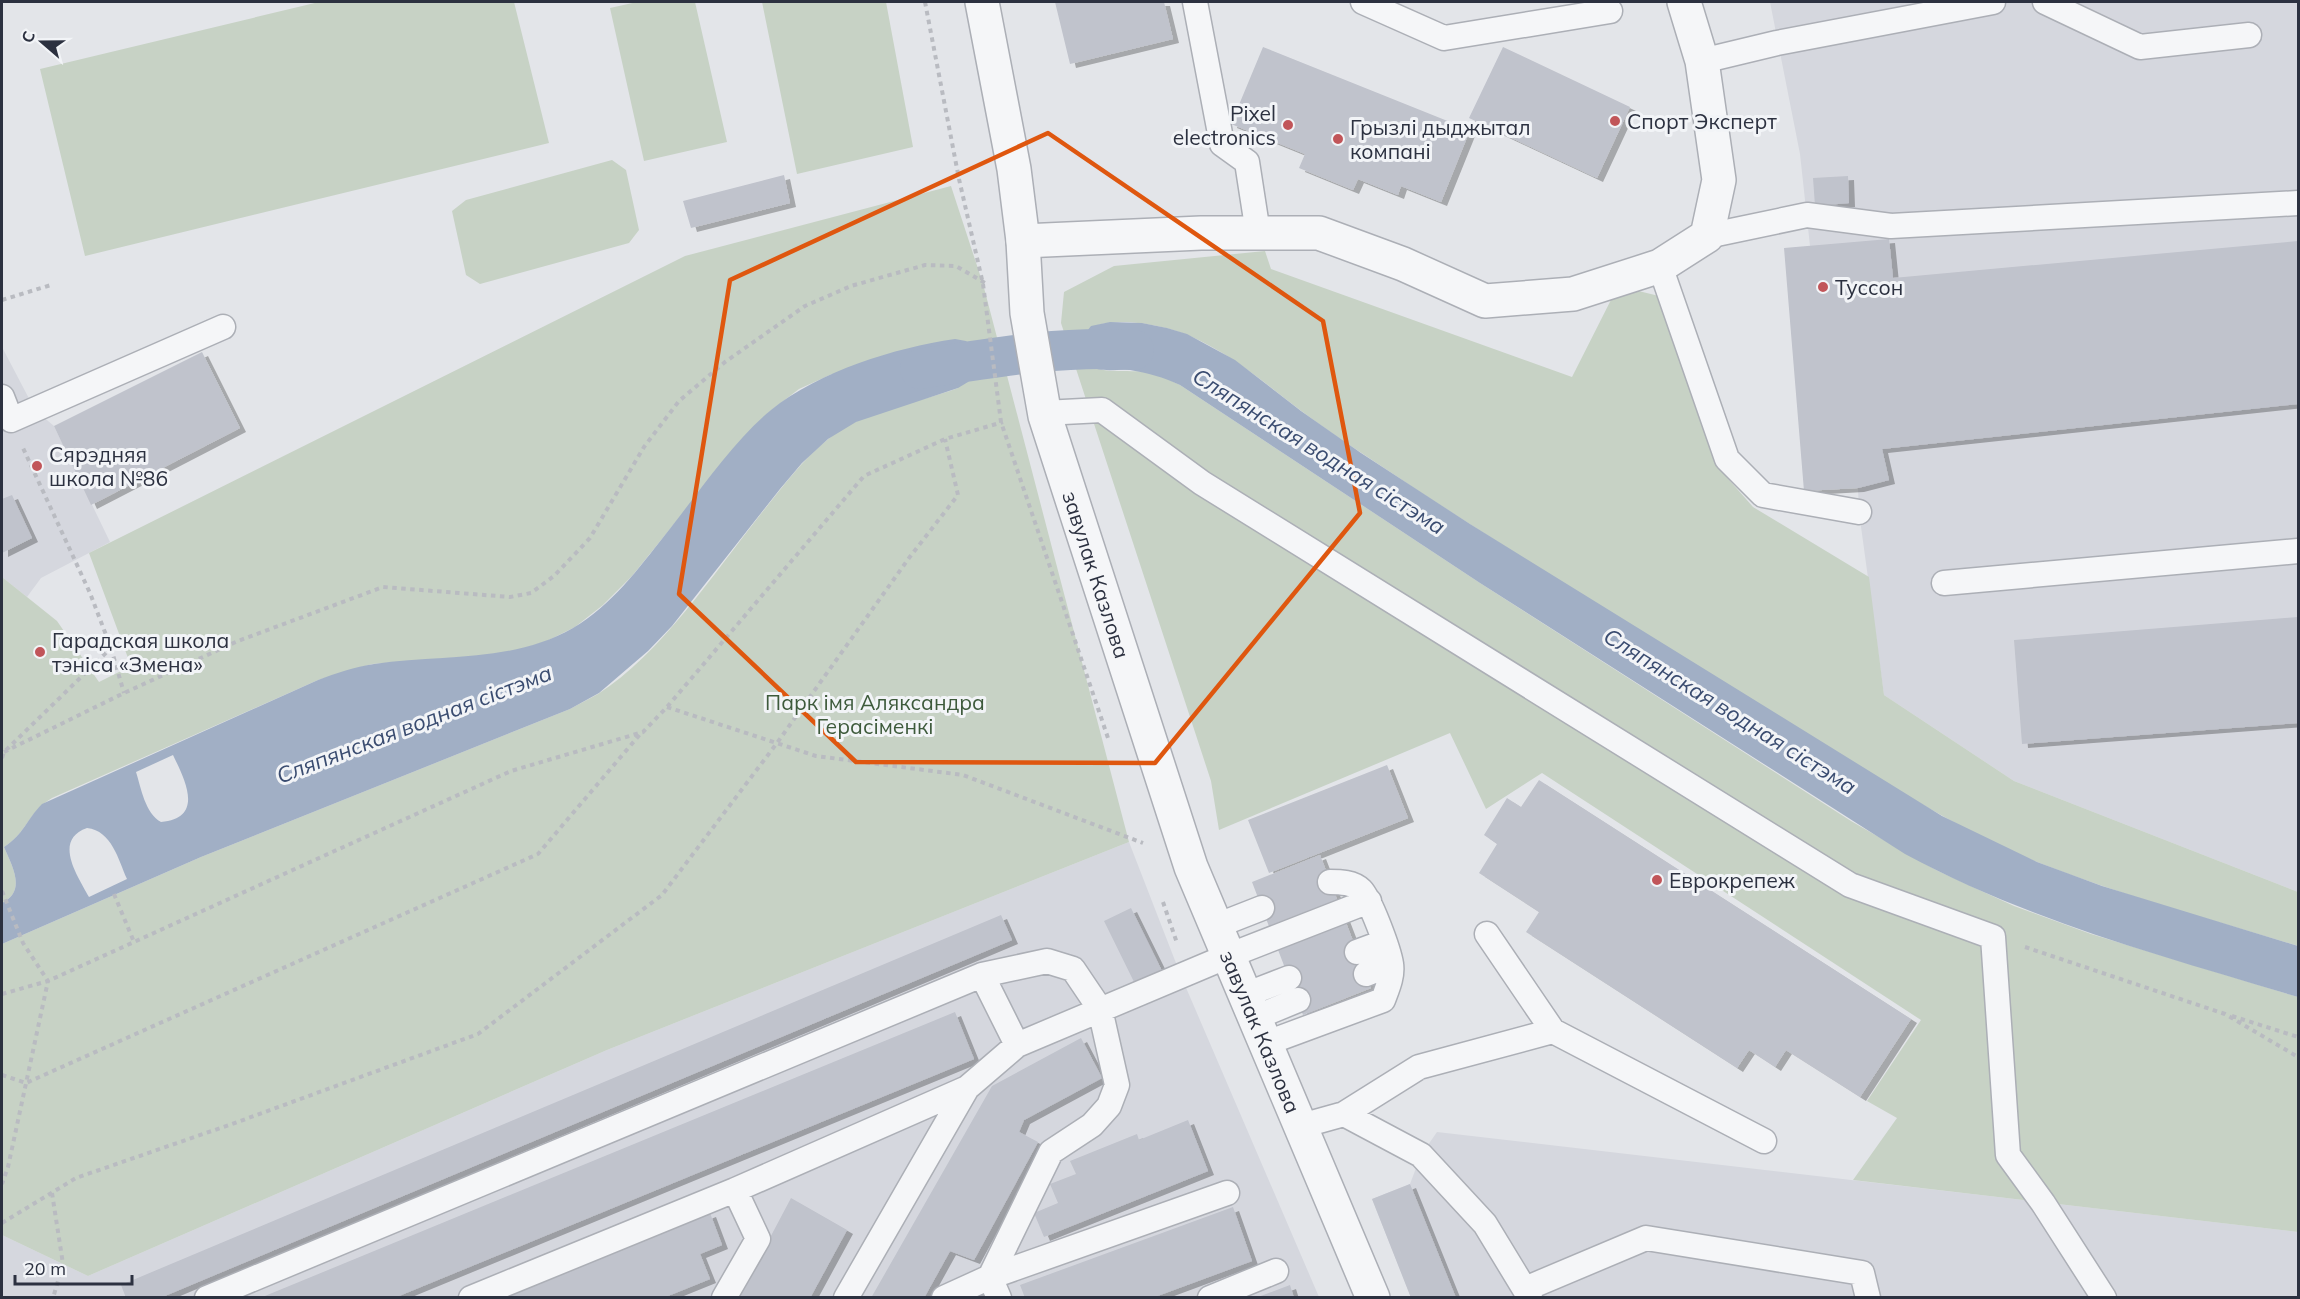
<svg xmlns="http://www.w3.org/2000/svg" width="2300" height="1299" viewBox="0 0 2300 1299" font-family="Mulish,sans-serif">
	<defs>
		<filter id="shadow"><feDropShadow dx="6" dy="4" stdDeviation="0" flood-color="#0004"/></filter>
	</defs>
	<rect width="100%" height="100%" fill="#e3e5e9"/>
	<!-- built -->
	<path fill="#d5d7de" d="M 1770,2 L 2298,2 L 2298,892 L 2014,781 L 1884,695 L 1859,512 L 1858,488 L 1810,246 L 1800,154 Z
		M 2,347 L 35,410 L 54,426 L 110,542 L 41,578 L 27,597 L 2,577 Z
		M 1129,842 L 1181,976 L 1319,1297 L 2,1298 L 2,1235 L 88,1276 L 607,1050 Z
		M 1437,1132 L 2298,1232 L 2298,1297 L 1411,1297 L 1372,1199 L 1410,1184 L 1421,1155 Z"/>
	<!-- green -->
	<path fill="#c7d2c5" d="M 319,2 L 514,2 L 549,143 L 85,256 L 40,69 Z
		M 637,2 L 695,2 L 727,142 L 644,161 L 610,8 Z
		M 762,2 L 886,2 L 913,147 L 797,174 Z
		M 612,160 L 626,170 L 639,230 L 629,243 L 480,284 L 466,275 L 452,211 L 466,200 Z
		M 951,186 L 983,284 L 1129,842 L 607,1050 L 88,1276 L 2,1235 L 2,944 L 201,857 L 570,709 C 579,704 589,699 598,694 C 661,654 714,573 760,515 C 781,489 801,461 827,440 C 862,410 915,404 958,388 L 832,374 L 799,389 L 769,412 L 741,441 L 632,576 L 603,605 L 575,627 L 547,641 L 519,650 L 489,655 L 372,664 L 318,680 L 52,798 C 28,812 27,833 4,847 C 12,866 27,891 2,903 L 2,577 L 57,621 L 99,682 L 131,666 L 89,553 L 685,256 Z
		M 1265,251 L 1271,269 L 1572,377 L 1618,286 L 1659,296 L 1716,465 L 1753,507 L 1869,577 L 1884,695 L 2014,781 L 2298,892 L 2298,946 C 2211,919 2122,896 2037,862 C 1987,842 1941,816 1895,788 C 1734,689 1572,591 1414,488 C 1376,462 1337,438 1300,410 C 1265,383 1231,354 1190,336 C 1165,325 1106,313 1085,332 L 1081,358 C 1093,376 1124,369 1144,372 C 1157,374 1168,379 1180,385 L 1480,583 L 1851,821 L 1936,870 L 2014,906 L 2091,934 L 2298,997 L 2298,1232 L 1853,1180 L 1897,1118 L 1867,1101 L 1921,1020 L 1542,773 L 1486,809 L 1450,733 L 1219,830 L 1211,781 L 1061,323 L 1064,292 L 1114,266 Z"/>
	<!-- water -->
	<path fill="#a1afc5" fill-rule="evenodd" d="M 1110,322 L 1142,323 L 1167,328 L 1187,334 L 1235,360 L 1301,411 L 1361,453 L 1470,524 L 1942,816 L 2037,862 L 2102,886 L 2298,946 L 2298,997 C 2165,957 2029,921 1905,854 L 1480,583 L 1180,385 C 1163,377 1148,373 1130,370 C 1116,369 1099,373 1088,365 C 1079,359 1079,349 1080,340 L 1091,326 Z
		M 955,339 L 966,341 L 974,348 L 975,372 L 968,382 L 958,388 L 856,422 L 828,439 L 802,463 L 780,489 L 672,626 L 648,651 L 599,693 L 570,709 L 201,857 L 2,944 L 2,903 C 27,891 12,866 4,847 C 24,834 26,820 42,804 L 318,680 C 336,673 355,667 374,664 C 442,654 512,663 573,628 C 611,606 639,568 665,535 C 697,495 732,442 771,410 C 820,371 894,348 955,339 ZM 173,755 C 185,780 205,818 161,822 C 145,813 141,788 136,772 ZM 87,828 C 112,831 118,859 127,879 L 89,897 C 77,875 53,840 87,828 Z"/>
	<g fill="none" stroke-linecap="round" stroke-linejoin="round">
		<!-- canal -->
		<path stroke="#a1afc5" stroke-width="40" d="M 920,369 C 990,358 1063,345 1134,350"/>
	</g>
	<!-- building -->
	<path fill="#c0c3cc" filter="url(#shadow)" d="M 1055,2 L 1164,2 L 1173,39 L 1070,64 Z
		M 1263,47 L 1470,130 L 1441,202 L 1401,186 L 1398,195 L 1358,179 L 1353,190 L 1299,168 L 1305,154 L 1231,124 Z
		M 1503,47 L 1630,107 L 1597,178 L 1469,118 Z
		M 784,175 L 790,203 L 691,228 L 683,201 Z
		M 1848,176 L 1849,203 L 1815,206 L 1813,178 Z
		M 1889,239 L 1893,278 L 2298,241 L 2298,404 L 1882,449 L 1889,480 L 1858,488 L 1804,491 L 1784,248 Z
		M 202,352 L 240,428 L 91,505 L 54,426 Z
		M 12,495 L 32,538 L 2,553 L 2,499 Z
		M 2298,617 L 2298,723 L 2022,744 L 2014,640 Z
		M 1387,765 L 1408,818 L 1269,873 L 1248,820 Z
		M 1539,780 L 1911,1019 L 1860,1097 L 1786,1050 L 1775,1067 L 1749,1050 L 1737,1068 L 1526,932 L 1539,912 L 1479,873 L 1497,844 L 1484,835 L 1507,798 L 1521,807 Z
		M 1320,855 L 1371,988 L 1303,1015 L 1252,882 Z
		M 1131,908 L 1163,973 L 1136,986 L 1104,921 Z
		M 1001,915 L 1012,940 L 160,1298 L 126,1298 L 121,1285 Z
		M 955,1012 L 974,1059 L 394,1298 L 260,1298 Z
		M 1081,1038 L 1102,1078 L 1024,1120 L 1019,1132 L 1038,1142 L 974,1260 L 950,1251 L 924,1298 L 871,1298 L 992,1086 Z
		M 1188,1120 L 1208,1171 L 1044,1237 L 1034,1213 L 1058,1203 L 1050,1184 L 1076,1174 L 1070,1161 L 1137,1134 L 1139,1140 Z
		M 1410,1184 L 1456,1298 L 1411,1298 L 1372,1199 Z
		M 791,1198 L 847,1230 L 810,1298 L 738,1298 Z
		M 1233,1207 L 1252,1261 L 1152,1298 L 1025,1298 L 1020,1285 Z
		M 710,1213 L 722,1245 L 700,1254 L 710,1279 L 663,1298 L 494,1298 Z
		M 1290,1285 L 1294,1298 L 1258,1298 L 1258,1297 Z"/>
	<g fill="none" stroke-linecap="round" stroke-linejoin="round">
		<defs>
			<path id="lane" d="M 1195,2 L 1222,144 L 1247,162 L 1258,233
				M 1363,2 L 1444,38 L 1610,11
				M 2045,2 L 2140,47 L 2249,35
				M 1702,61 L 1777,43 L 1993,2
				M 1707,236 L 1807,215 L 1891,226 L 2298,203
				M 1660,266 L 1727,459 L 1763,495 L 1859,512
				M 2,397 L 11,420 L 223,327
				M 1044,413 L 1102,410 L 1202,483 L 1850,885 L 1993,937 L 2008,1155 L 2043,1203 L 2104,1298
				M 1944,583 L 2298,551
				M 1216,926 L 1262,908
				M 1487,934 L 1553,1031
				M 1357,952 L 1384,942
				M 1366,974 L 1391,964
				M 982,975 L 1047,961 L 1073,969 L 1100,1009 L 1117,1085 L 1109,1106 L 1092,1125 L 1051,1152 L 990,1277 L 999,1298
				M 1245,995 L 1289,978
				M 1254,1018 L 1298,1000
				M 1264,1044 L 1383,1000 C 1387,989 1393,976 1391,964 C 1389,950 1370,899 1361,890 C 1353,882 1340,882 1330,882
				M 1344,1114 L 1419,1067 L 1553,1031 L 1764,1141
				M 1301,1126 L 1344,1114 L 1421,1155 L 1485,1224 L 1530,1298
				M 735,1190 L 967,1088
				M 1525,1289 L 1646,1238 L 1862,1273 L 1868,1298
				M 207,1298 L 982,975 L 1017,1045
				M 471,1298 L 735,1190 L 758,1239 L 724,1298
				M 846,1298 L 967,1088 L 1017,1045 L 1228,956 L 1369,901
				M 944,1298 L 990,1277 L 1227,1193
				M 1210,1298 L 1276,1271"/>
			<g id="street">
				<path id="s1" d="M 982,2 L 1014,169 L 1023,241 L 1027,313 L 1045,416 L 1191,867 L 1373,1298"/>
				<path d="M 1023,241 L 1201,233 L 1319,233 L 1403,264 L 1485,301 L 1573,294 L 1660,266 L 1707,236 L 1719,180 L 1702,61 L 1684,2"/>
			</g>
		</defs>
		<!-- lane casing -->
		<use href="#lane" stroke="#acafb6" stroke-width="27"/>
		<!-- street casing -->
		<use href="#street" stroke="#acafb6" stroke-width="36"/>
		<!-- path -->
		<path stroke="#b9bbc1" stroke-width="4" stroke-dasharray="4.5 4.5" stroke-linecap="butt" d="M 925,2 L 959,179 L 983,284 L 1001,422 L 1108,738
			M 2,300 L 51,285
			M 111,648 L 124,693
			M 667,707 L 816,756 L 963,775 L 1143,843
			M 4,752 L 124,693 L 238,641 L 383,587 L 510,597 L 531,593 L 554,576 L 590,538 L 644,447 L 679,401 L 725,362 L 805,306 L 851,286 L 925,265 L 956,266 L 985,283
			M 2,758 L 4,752 L 111,648 L 90,593 L 23,448
			M 2,891 L 23,943 L 48,981 L 8,1167 L 2,1184
			M 114,894 L 134,942
			M 1163,902 L 1177,943
			M 2025,947 L 2225,1014 L 2298,1057
			M 2,994 L 48,981 L 511,771 L 643,732 L 667,707 L 864,476 L 945,439 L 1003,422
			M 2232,1016 L 2298,1037
			M 2,1075 L 26,1083 L 538,854 L 642,732
			M 52,1193 L 63,1264 L 53,1298
			M 2,1223 L 76,1178 L 232,1124 L 478,1034 L 662,895 L 777,743 L 909,558 L 958,495 L 945,439"/>
		<!-- lane -->
		<use href="#lane" stroke="#f5f6f8" stroke-width="24"/>
		<!-- street -->
		<use href="#street" stroke="#f5f6f8" stroke-width="33"/>
	</g>
	<!-- marked area -->
	<path fill="none" stroke="#df570f" stroke-width="4.5" stroke-linejoin="round" d="M 1048,133 L 1323,321 L 1360,513 L 1155,763 L 856,762 L 679,594 L 730,280 Z"/>
	<!-- markers -->
	<g fill="#c15559" stroke="#f2f4f7" stroke-width="2">
		<circle cx="1615" cy="121" r="6"/>
		<circle cx="1288" cy="125" r="6"/>
		<circle cx="1338" cy="139" r="6"/>
		<circle cx="1823" cy="287" r="6"/>
		<circle cx="37" cy="466" r="6"/>
		<circle cx="40" cy="652" r="6"/>
		<circle cx="1657" cy="880" r="6"/>
	</g>
	<g text-anchor="middle" dominant-baseline="central" stroke-width="6" stroke-linejoin="round" paint-order="stroke">
		<!-- poi labels -->
		<g font-size="21" fill="#2c3140" stroke="#f2f4f7" text-anchor="start">
			<text x="1276" y="113" text-anchor="end">Pixel<tspan x="1276" dy="24">electronics</tspan></text>
			<text x="1627" y="121">Спорт Эксперт</text>
			<text x="1350" y="127">Грызлі дыджытал<tspan x="1350" dy="24">компані</tspan></text>
			<text x="1835" y="287">Туссон</text>
			<text x="49" y="454">Сярэдняя<tspan x="49" dy="24">школа №86</tspan></text>
			<text x="52" y="640">Гарадская школа<tspan x="52" dy="24">тэніса «Змена»</tspan></text>
			<text x="1669" y="880">Еврокрепеж</text>
		</g>
		<!-- street labels -->
		<g font-size="21" fill="#2c3140" stroke="#f2f4f7">
			<text stroke="none"><textPath href="#s1" startOffset="586">завулак Казлова</textPath></text>
			<text stroke="none"><textPath href="#s1" startOffset="1072">завулак Казлова</textPath></text>
		</g>
		<!-- park labels -->
		<g font-size="21" fill="#3d5a3b" stroke="#f2f4f7">
			<text x="875" y="702">Парк імя Аляксандра<tspan x="875" dy="24">Герасіменкі</tspan></text>
		</g>
		<!-- water labels -->
		<g font-size="22" font-style="italic" fill="#3a4c70" stroke="#f2f4f7">
			<text transform="translate(1319 451) rotate(32)">Сляпянская водная сістэма</text>
			<text transform="translate(1730 711) rotate(32)">Сляпянская водная сістэма</text>
			<text transform="translate(414 724) rotate(-21)">Сляпянская водная сістэма</text>
		</g>
	</g>
	<!-- border -->
	<rect width="2300" height="1299" fill="none" stroke="#2c3140" stroke-width="6"/>
	<!-- north arrow -->
	<g transform="translate(42 42) rotate(290)" stroke="#f2f4f7" stroke-width="4.5" paint-order="stroke">
	<path d="M0-4.5L10 22L0 15L-10 22Z" fill="#2c3140"/>
	<text y="-9" font-size="16" font-weight="bold" text-anchor="middle" fill="#2c3140">С</text>
	</g>
	<!-- scale -->
	<path d="M15 1275v9h117v-9" fill="none" stroke="#2c3140" stroke-width="3"/>
	<text x="24" y="1275" font-size="18" fill="#2c3140" stroke="#f2f4f7" stroke-width="4.5" paint-order="stroke">20 m</text>
</svg>
